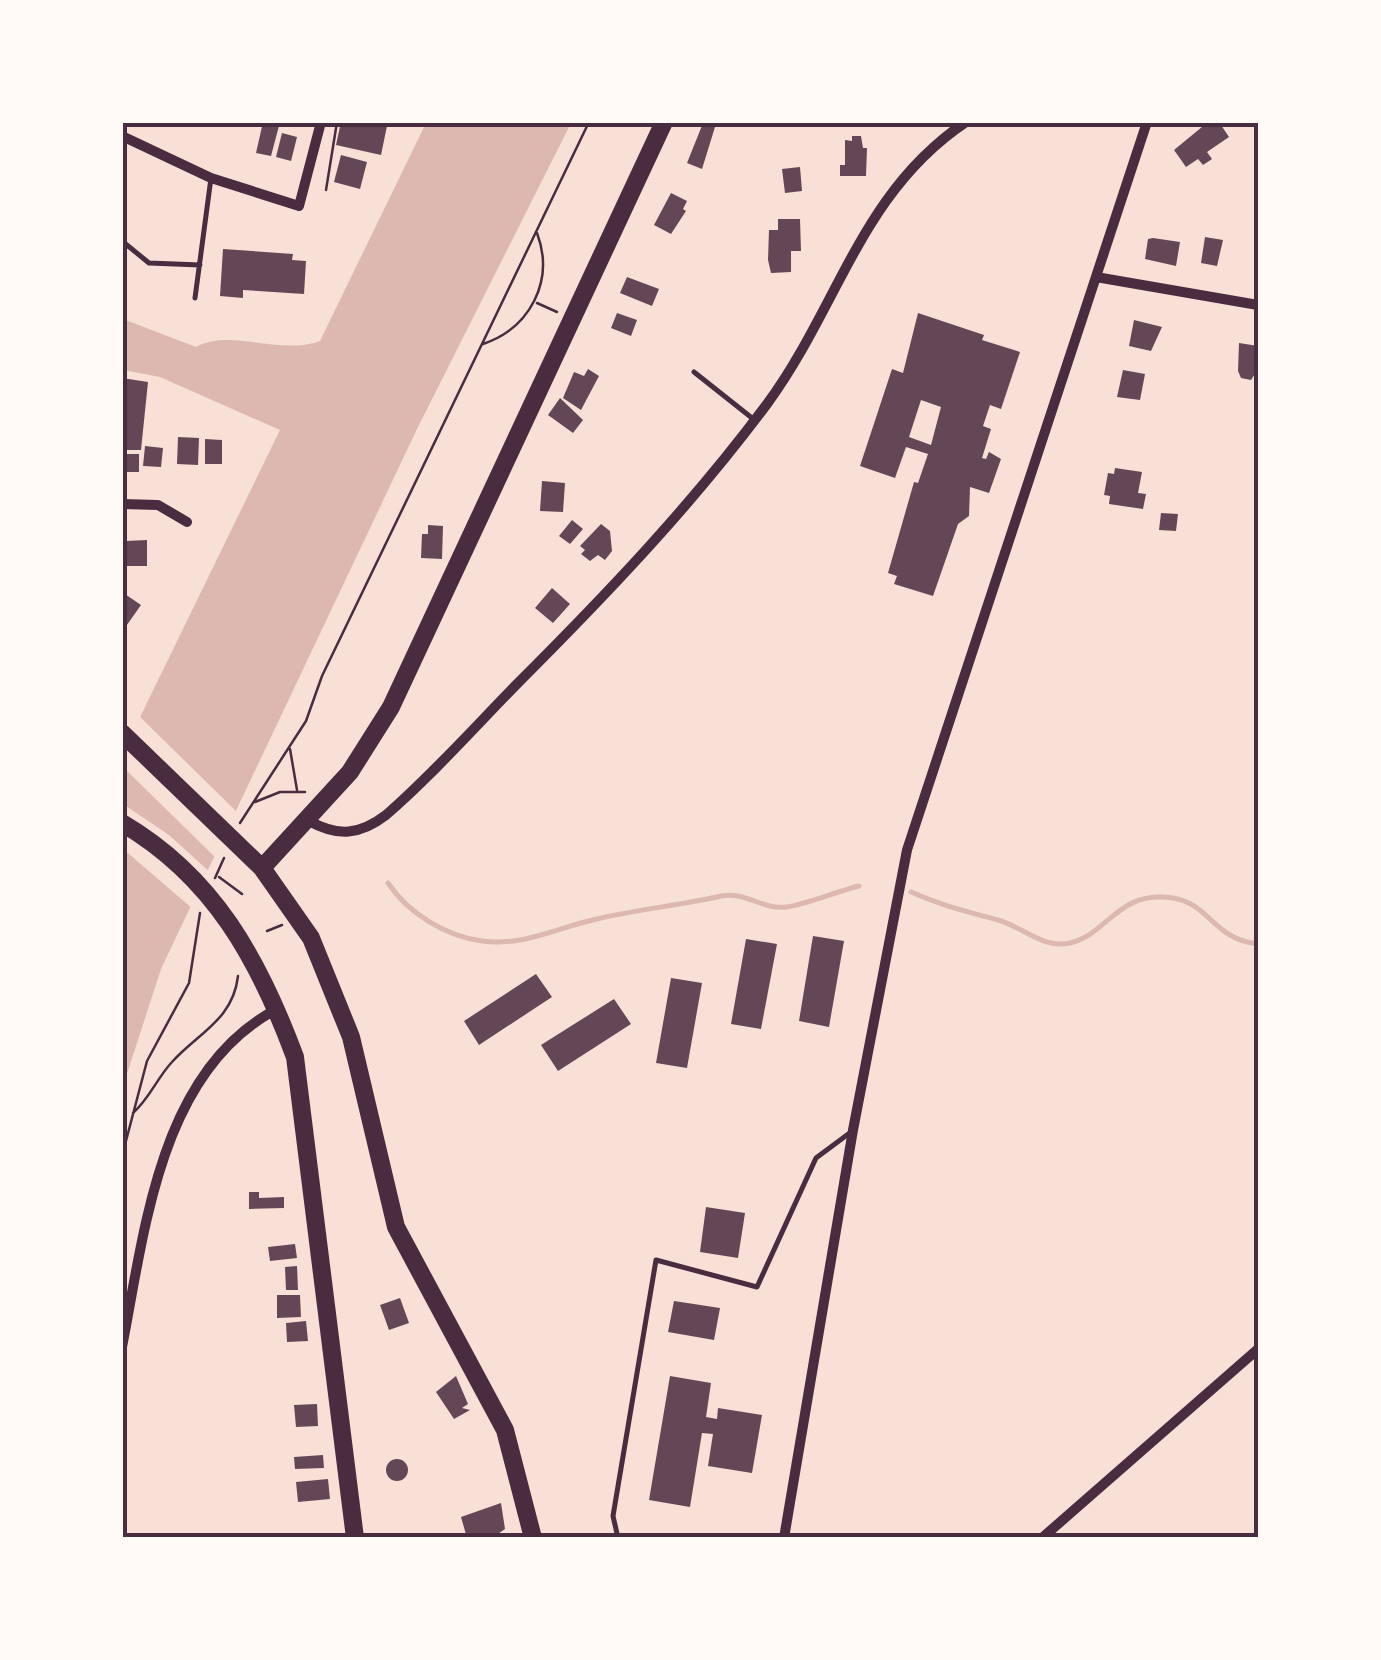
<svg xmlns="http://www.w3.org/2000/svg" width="1381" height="1660" viewBox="0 0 1381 1660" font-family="'Crimson Pro',serif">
	<rect width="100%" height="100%" fill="#f7e1d7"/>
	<!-- water -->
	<path fill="#dcb8b0" d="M 426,123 L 571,123 L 417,429 L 161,969 L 123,1086 L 123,752 L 280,430 L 160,377 L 123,370 L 123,319 L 196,347 C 232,328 280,356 320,341 Z"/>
	<!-- pier -->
	<path fill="#f7e1d7" d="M 136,713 L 240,815 L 218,860 L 123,767 L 122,741 Z
		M 123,804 L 169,835 L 212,874 L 194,910 L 122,848 Z"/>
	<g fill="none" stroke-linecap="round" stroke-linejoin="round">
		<!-- stream -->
		<path stroke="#dcb8b0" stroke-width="5" d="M 388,883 C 408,913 445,936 482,941 C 524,947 561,926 601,918 C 641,909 682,905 721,896 C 746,891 762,910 786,907 C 804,905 838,891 859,886
			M 911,892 C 943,906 965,911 998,920 C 1023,927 1043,949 1070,943 C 1110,933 1117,890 1173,898 C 1210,904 1213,939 1258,944"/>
	</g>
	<!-- building -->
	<path fill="#644757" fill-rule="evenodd" d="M 263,122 L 280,122 L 271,156 L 256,153 Z
		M 341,122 L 387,126 L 381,155 L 336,145 Z
		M 1208,122 L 1219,122 L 1229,137 L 1207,152 L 1212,159 L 1203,165 L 1198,159 L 1186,167 L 1174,150 Z
		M 703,123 L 715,127 L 702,169 L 687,163 Z
		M 282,133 L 297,137 L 291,161 L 276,157 Z
		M 852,136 L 861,136 L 863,148 L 867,148 L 866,176 L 840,176 L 840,165 L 845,165 L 845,140 L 852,141 Z
		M 341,155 L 367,162 L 360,189 L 334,182 Z
		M 800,167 L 802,191 L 785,193 L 782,169 Z
		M 671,193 L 687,201 L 683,209 L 686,211 L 671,234 L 654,225 Z
		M 778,219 L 800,219 L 801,251 L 791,251 L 791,272 L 771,273 L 768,260 L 769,230 L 778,230 Z
		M 1205,237 L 1223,240 L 1217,266 L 1201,263 Z
		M 1153,238 L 1180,242 L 1176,266 L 1145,259 L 1148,239 Z
		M 223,249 L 293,254 L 292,260 L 306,261 L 304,294 L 243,290 L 243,298 L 220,296 Z
		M 627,277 L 659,289 L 652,306 L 620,293 Z
		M 617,313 L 637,320 L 631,336 L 611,328 Z
		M 918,313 L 984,335 L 982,340 L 1020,352 L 1001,409 L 990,405 L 983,426 L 991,429 L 982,458 L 986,459 L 989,452 L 1001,459 L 989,493 L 970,487 L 969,516 L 958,524 L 933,596 L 894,584 L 897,576 L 888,573 L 914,482 L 918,483 L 928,454 L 906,447 L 895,478 L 860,466 L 892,369 L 903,373 ZM 921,400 L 941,407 L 931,445 L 909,437 Z
		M 1134,320 L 1162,327 L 1151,351 L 1129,346 Z
		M 1239,343 L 1258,346 L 1258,369 L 1251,380 L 1241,378 L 1238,371 Z
		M 588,369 L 599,376 L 581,410 L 563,398 L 574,372 L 584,376 Z
		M 1123,370 L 1145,374 L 1140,400 L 1117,397 Z
		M 122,378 L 148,382 L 141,450 L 122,450 Z
		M 560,398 L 583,420 L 573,433 L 548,415 Z
		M 178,437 L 199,438 L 198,465 L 177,464 Z
		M 205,439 L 222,440 L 222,464 L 205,464 Z
		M 145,446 L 163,448 L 161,467 L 143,466 Z
		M 122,454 L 139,454 L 139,472 L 122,472 Z
		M 1115,468 L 1142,472 L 1138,493 L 1146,494 L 1143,509 L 1109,504 L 1110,496 L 1104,495 L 1108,473 L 1114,474 Z
		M 542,481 L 565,483 L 563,512 L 540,511 Z
		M 1161,513 L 1178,514 L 1176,531 L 1159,530 Z
		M 572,520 L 583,529 L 570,544 L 559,536 Z
		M 601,524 L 610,531 L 612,551 L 605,560 L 598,555 L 590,561 L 581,554 L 585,550 L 580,546 Z
		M 428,525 L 443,526 L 442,559 L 421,558 L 422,534 L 428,534 Z
		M 147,540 L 147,566 L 124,566 L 126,541 Z
		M 552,588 L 570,604 L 553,623 L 535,608 Z
		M 122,592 L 141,605 L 122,632 Z
		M 813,936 L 844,941 L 829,1027 L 799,1021 Z
		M 746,939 L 777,944 L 761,1029 L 731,1024 Z
		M 536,974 L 552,997 L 479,1045 L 464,1021 Z
		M 671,978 L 702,983 L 687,1068 L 656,1063 Z
		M 614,999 L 631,1024 L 558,1071 L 541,1045 Z
		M 249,1192 L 259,1192 L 259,1198 L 284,1197 L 284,1208 L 249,1209 Z
		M 706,1207 L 745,1213 L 738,1258 L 700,1252 Z
		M 295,1244 L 297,1258 L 270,1261 L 268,1247 Z
		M 297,1266 L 298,1290 L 286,1290 L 285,1267 Z
		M 277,1295 L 300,1295 L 301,1317 L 277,1318 Z
		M 400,1298 L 409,1323 L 389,1330 L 380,1305 Z
		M 674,1301 L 720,1308 L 714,1340 L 668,1332 Z
		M 306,1321 L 308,1341 L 287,1342 L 286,1323 Z
		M 456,1376 L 468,1404 L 462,1408 L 470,1410 L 454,1419 L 436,1392 Z
		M 670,1376 L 711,1383 L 706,1417 L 717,1419 L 718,1408 L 762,1415 L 752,1473 L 708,1466 L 713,1434 L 702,1433 L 690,1507 L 649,1500 Z
		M 317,1404 L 318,1426 L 296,1427 L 294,1405 Z
		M 323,1455 L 324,1468 L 295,1469 L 294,1457 Z
		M386 1470a11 11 0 1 1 22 0a11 11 0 1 1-22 0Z
		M 328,1479 L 330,1499 L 298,1502 L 296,1482 Z
		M 501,1503 L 505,1529 L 492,1538 L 467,1538 L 461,1517 Z"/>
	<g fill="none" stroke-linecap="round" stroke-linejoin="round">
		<!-- path -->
		<path stroke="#4a2c40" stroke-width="2.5" d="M 326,190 L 337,122
			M 537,303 L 557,312
			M 483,344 C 530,328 555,281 537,233
			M 290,749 L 297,790
			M 255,802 L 280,792 L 305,792
			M 240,823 L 306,721 L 322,676 L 589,122
			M 219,877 L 242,894
			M 215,878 L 224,858
			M 267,931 L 282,925
			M 133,1113 C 150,1098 157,1078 172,1062 C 198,1033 233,1020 238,976
			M 122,1156 L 147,1061 L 189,983 L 200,913"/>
		<!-- service -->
		<path stroke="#4a2c40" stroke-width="5" d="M 122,241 L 149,263 L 200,265
			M 195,298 L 211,178
			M 694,372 L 752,418
			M 618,1538 L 613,1516 L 656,1260 L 757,1287 L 816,1158 L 851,1132"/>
		<!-- minor -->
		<path stroke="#4a2c40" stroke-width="10" d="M 122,136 L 211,178 L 299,206 L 321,122
			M 1096,277 L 1258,305
			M 122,504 L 158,505 L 187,522
			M 309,821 C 338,837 360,835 386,815 C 432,775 473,729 515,686 C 605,596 691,506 767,404 C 839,306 861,192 966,122
			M 122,1347 C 145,1229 160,1070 277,1009
			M 784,1538 L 853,1130 L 907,850 L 1147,122
			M 1042,1538 L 1258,1349"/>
		<!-- primary -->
		<path stroke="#4a2c40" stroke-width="18" d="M 122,733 L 262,868 L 311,938 L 351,1037 L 396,1227 L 505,1430 L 533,1538
			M 122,823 C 214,877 259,960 295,1057 L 355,1538
			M 262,868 L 350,772 L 391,707 L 664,122"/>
	</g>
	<!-- border -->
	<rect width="1381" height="1660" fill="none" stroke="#fffaf5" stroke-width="250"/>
	<rect x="125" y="125" width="1131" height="1410" fill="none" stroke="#4a2c40" stroke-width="4"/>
</svg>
